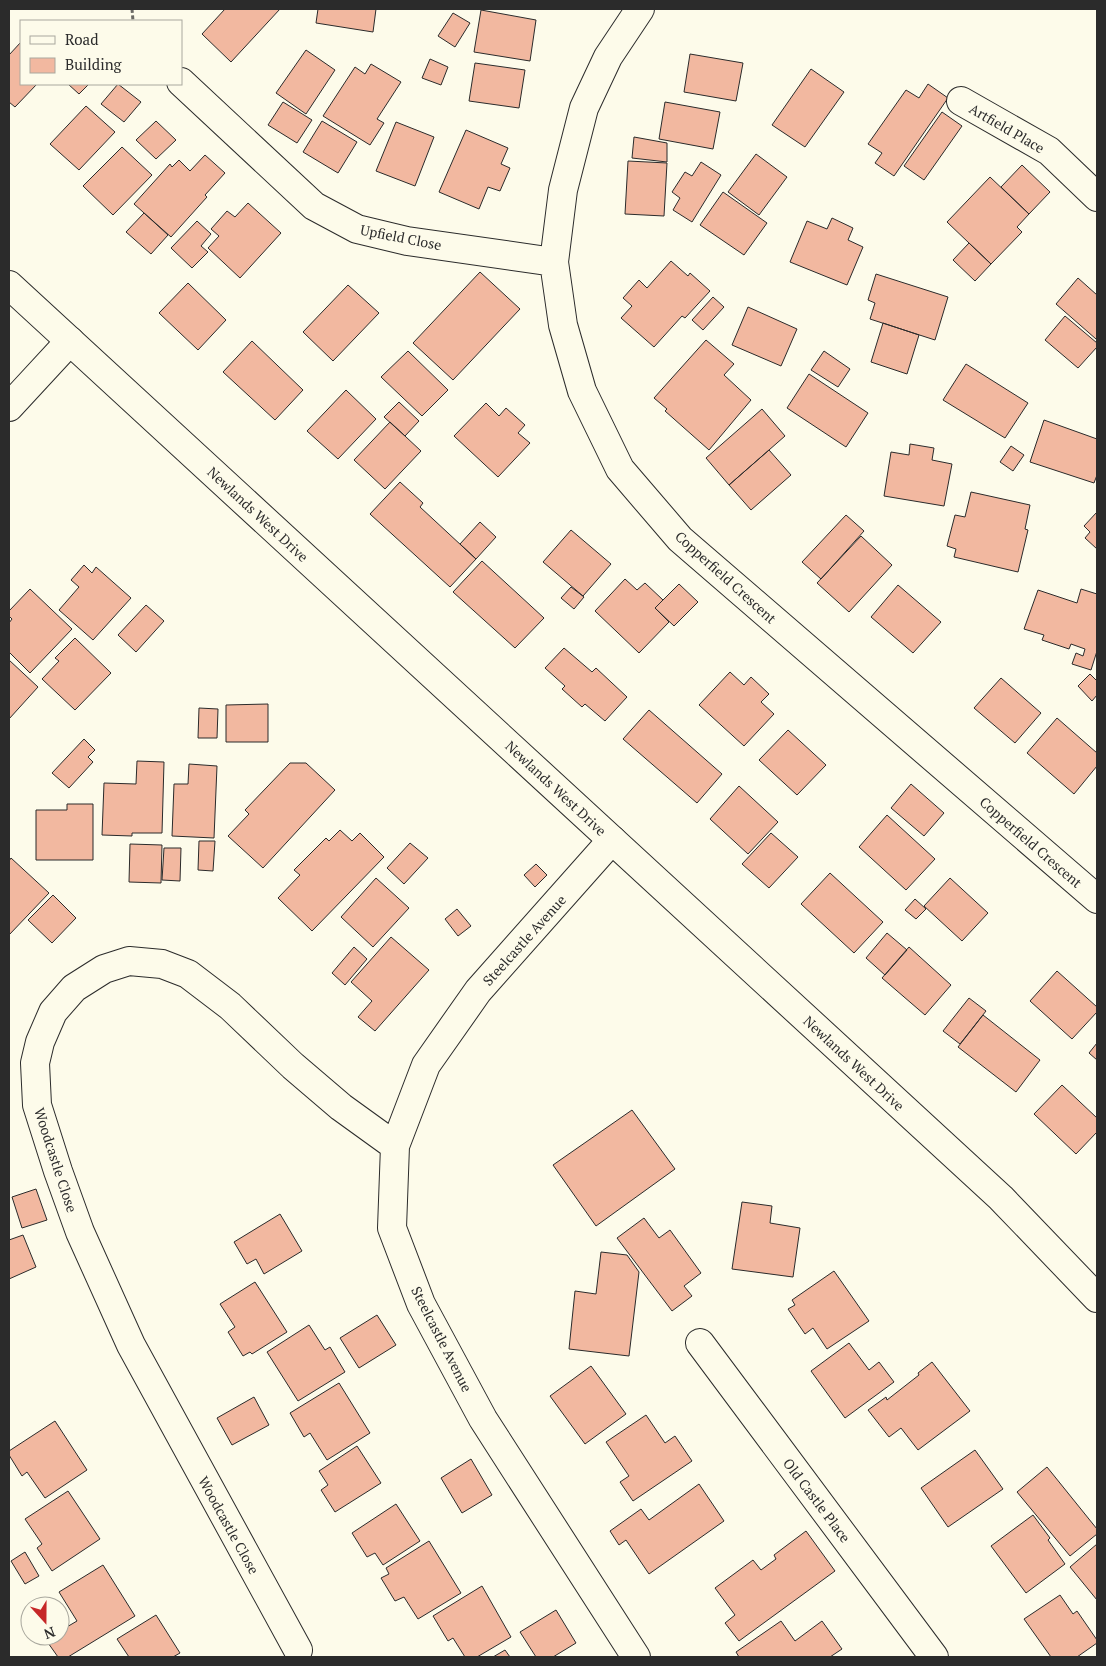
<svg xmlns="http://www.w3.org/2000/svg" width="1106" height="1666" viewBox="0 0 1106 1666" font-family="'PT Serif',serif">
	<rect width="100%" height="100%" fill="#fdfbea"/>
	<!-- building -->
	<path fill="#f2b8a0" stroke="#2b2b2b" d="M 225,9 L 280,9 L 231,62 L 202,34 Z
		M 318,9 L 376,9 L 373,32 L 316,23 Z
		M 481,10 L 536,20 L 530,61 L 474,52 Z
		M 453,13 L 470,23 L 455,47 L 438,36 Z
		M 21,42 L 21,84 L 37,84 L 15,107 L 9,102 L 9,55 Z
		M 306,50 L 335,70 L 306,114 L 276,93 Z
		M 690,54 L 743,63 L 736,101 L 684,92 Z
		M 430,59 L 448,67 L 441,85 L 422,78 Z
		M 475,63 L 525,70 L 519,108 L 469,101 Z
		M 371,64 L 401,82 L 377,119 L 384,123 L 370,145 L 323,116 L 355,67 L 365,74 Z
		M 811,69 L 844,92 L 805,147 L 772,125 Z
		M 68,84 L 89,84 L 79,94 Z
		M 118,84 L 141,102 L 124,122 L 101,104 Z
		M 928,84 L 948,98 L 894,176 L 875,163 L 882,153 L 868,144 L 906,90 L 919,98 Z
		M 283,102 L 312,120 L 297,143 L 268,125 Z
		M 665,102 L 720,112 L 713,149 L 659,139 Z
		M 86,106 L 115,132 L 79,170 L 50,144 Z
		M 942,112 L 962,126 L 924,180 L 904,166 Z
		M 156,121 L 176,140 L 156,159 L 136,140 Z
		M 322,121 L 357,142 L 338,173 L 303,152 Z
		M 396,122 L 434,137 L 415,186 L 376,171 Z
		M 466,130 L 508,148 L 501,164 L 510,168 L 500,191 L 488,187 L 479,209 L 439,192 Z
		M 634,137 L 667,143 L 667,162 L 632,158 Z
		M 122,147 L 152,175 L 113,215 L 83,186 Z
		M 756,154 L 787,177 L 759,215 L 728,192 Z
		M 205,155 L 225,173 L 205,195 L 207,197 L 171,237 L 134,204 L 170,164 L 172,167 L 179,160 L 190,171 Z
		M 628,161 L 667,163 L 664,216 L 625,214 Z
		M 701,162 L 721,175 L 692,222 L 673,210 L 680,198 L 672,192 L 685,172 L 692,176 Z
		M 1022,165 L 1050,192 L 1029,214 L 1001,187 Z
		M 990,177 L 1029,214 L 1017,227 L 1022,232 L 991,264 L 947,222 Z
		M 723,192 L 767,223 L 744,255 L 700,225 Z
		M 248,203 L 281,233 L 240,278 L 208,248 L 219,236 L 211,229 L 227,211 L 235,217 Z
		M 144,213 L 168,235 L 151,254 L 126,232 Z
		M 832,218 L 853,228 L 848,240 L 863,247 L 847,285 L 790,262 L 807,221 L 827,229 Z
		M 197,221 L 211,234 L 201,246 L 208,252 L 192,268 L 171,248 Z
		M 969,243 L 991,264 L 975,281 L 953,260 Z
		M 671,261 L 688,276 L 690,273 L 710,291 L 685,318 L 682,316 L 654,347 L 621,318 L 632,306 L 623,298 L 639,280 L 647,288 Z
		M 480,272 L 520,309 L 453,380 L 413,343 Z
		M 876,274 L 948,297 L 935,340 L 870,319 L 875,303 L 868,300 Z
		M 1078,278 L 1097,295 L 1097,338 L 1096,339 L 1056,304 Z
		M 188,283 L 226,320 L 198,350 L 159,313 Z
		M 348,285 L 379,313 L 333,361 L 303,332 Z
		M 713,297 L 724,307 L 703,330 L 692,320 Z
		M 748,307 L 797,329 L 781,366 L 732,345 Z
		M 1065,316 L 1097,343 L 1097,347 L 1078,368 L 1045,340 Z
		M 883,323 L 919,335 L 907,374 L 871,362 Z
		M 706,340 L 734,364 L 724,375 L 751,400 L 709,450 L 665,411 L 667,409 L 654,398 Z
		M 252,341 L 303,390 L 275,420 L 223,372 Z
		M 408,351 L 448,390 L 422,416 L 381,377 Z
		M 824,351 L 850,369 L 838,387 L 811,370 Z
		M 966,364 L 1028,403 L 1005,438 L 943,400 Z
		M 809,374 L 868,413 L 846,447 L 787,408 Z
		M 346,390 L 376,419 L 338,459 L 307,431 Z
		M 399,402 L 419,421 L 405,436 L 384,417 Z
		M 486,403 L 499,416 L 506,408 L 525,425 L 518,433 L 530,443 L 498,477 L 454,436 Z
		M 762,409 L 785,436 L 729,485 L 706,458 Z
		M 1044,420 L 1097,439 L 1097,475 L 1094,483 L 1030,462 Z
		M 390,422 L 421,451 L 385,489 L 354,460 Z
		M 910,444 L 934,448 L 932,460 L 952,464 L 944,506 L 884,496 L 891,452 L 909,455 Z
		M 1011,446 L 1024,455 L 1013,471 L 1000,462 Z
		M 769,450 L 791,475 L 751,510 L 729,485 Z
		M 400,482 L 423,503 L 420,507 L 476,559 L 450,587 L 370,514 Z
		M 971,492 L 1030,505 L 1025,529 L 1028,530 L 1018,572 L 954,557 L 956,549 L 947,546 L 955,515 L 965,517 Z
		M 1097,512 L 1097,549 L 1085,538 L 1090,532 L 1084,526 Z
		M 846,515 L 864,531 L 821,579 L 802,562 Z
		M 480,522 L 496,537 L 476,559 L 460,544 Z
		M 571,530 L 611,564 L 583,596 L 543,562 Z
		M 861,536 L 892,565 L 849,612 L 817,583 Z
		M 482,561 L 544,618 L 515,648 L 453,592 Z
		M 84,565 L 92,573 L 96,567 L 131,598 L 93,640 L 59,610 L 79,587 L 71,580 Z
		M 625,579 L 637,590 L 645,583 L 663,600 L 655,608 L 669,622 L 639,653 L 595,611 Z
		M 679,584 L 698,602 L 674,626 L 655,608 Z
		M 898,585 L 941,622 L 913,653 L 871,617 Z
		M 571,587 L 584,597 L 574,609 L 561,598 Z
		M 30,589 L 72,629 L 30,673 L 9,652 L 9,623 L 12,619 L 9,616 L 9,611 Z
		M 1081,589 L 1097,594 L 1097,651 L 1091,670 L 1072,664 L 1076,653 L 1083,656 L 1085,649 L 1071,644 L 1069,649 L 1042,640 L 1044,635 L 1024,629 L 1038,590 L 1077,603 Z
		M 146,605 L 164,621 L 136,652 L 118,635 Z
		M 75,638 L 111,673 L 75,710 L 42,679 L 59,661 L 55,658 Z
		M 564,648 L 592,672 L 596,668 L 627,697 L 605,721 L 585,704 L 582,707 L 562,689 L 565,686 L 545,668 Z
		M 9,660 L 38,687 L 9,719 Z
		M 730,672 L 744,685 L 751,677 L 769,694 L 761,702 L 774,714 L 744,746 L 699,705 Z
		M 1090,674 L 1097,681 L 1097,695 L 1092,701 L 1078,686 Z
		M 1001,678 L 1041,713 L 1015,743 L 974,708 Z
		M 268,704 L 268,742 L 226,742 L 226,705 Z
		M 199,708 L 218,709 L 217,738 L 198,738 Z
		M 649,710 L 722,774 L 697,803 L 623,739 Z
		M 1057,718 L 1097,753 L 1097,766 L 1074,794 L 1027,753 Z
		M 788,730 L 826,765 L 797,795 L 759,760 Z
		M 84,739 L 95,750 L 88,757 L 93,762 L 69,788 L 52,773 Z
		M 137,761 L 164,762 L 162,833 L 132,833 L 132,836 L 102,835 L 104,783 L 136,784 Z
		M 290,763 L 306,763 L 335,790 L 263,868 L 228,836 L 249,814 L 245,810 Z
		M 189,764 L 217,766 L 214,838 L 172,836 L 174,784 L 188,784 Z
		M 911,784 L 944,813 L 924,836 L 891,808 Z
		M 739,786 L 778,822 L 748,854 L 710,819 Z
		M 67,804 L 93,804 L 93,860 L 36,860 L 36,810 L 67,810 Z
		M 887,815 L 935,859 L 906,890 L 859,847 Z
		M 340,830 L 352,841 L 360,833 L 384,857 L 312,931 L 278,898 L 300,875 L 294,870 L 326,838 L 329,841 Z
		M 771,833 L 798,857 L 769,888 L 742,864 Z
		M 199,841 L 215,841 L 213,871 L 198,870 Z
		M 410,843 L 428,858 L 404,884 L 387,868 Z
		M 130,844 L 162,845 L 161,883 L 129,882 Z
		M 164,848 L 181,848 L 180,881 L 162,880 Z
		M 11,858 L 49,893 L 9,935 L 9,861 Z
		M 536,864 L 547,875 L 535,887 L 524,875 Z
		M 830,873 L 883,922 L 854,953 L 801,904 Z
		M 376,878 L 409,908 L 373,947 L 341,917 Z
		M 950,878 L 988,913 L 962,941 L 924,906 Z
		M 53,895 L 76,918 L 52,943 L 28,920 Z
		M 915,899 L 926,909 L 916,919 L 905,910 Z
		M 457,909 L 471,926 L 458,936 L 445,919 Z
		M 887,933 L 907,950 L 885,975 L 866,958 Z
		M 391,937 L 429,970 L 375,1031 L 358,1017 L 372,1001 L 351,982 Z
		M 354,947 L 367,959 L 345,985 L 332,973 Z
		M 909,947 L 951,985 L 925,1015 L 882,978 Z
		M 1057,971 L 1097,1007 L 1097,1012 L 1072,1039 L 1030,1001 Z
		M 969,998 L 986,1011 L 960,1044 L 943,1031 Z
		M 983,1015 L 1040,1060 L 1016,1092 L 958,1047 Z
		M 1097,1043 L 1097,1060 L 1089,1053 Z
		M 1062,1085 L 1097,1118 L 1097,1132 L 1076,1154 L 1034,1114 Z
		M 632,1110 L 675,1169 L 596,1226 L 553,1165 Z
		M 36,1189 L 47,1220 L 22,1228 L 12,1197 Z
		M 742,1202 L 772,1206 L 770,1223 L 800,1228 L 793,1277 L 732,1269 Z
		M 280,1214 L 302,1251 L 264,1274 L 256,1259 L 247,1264 L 234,1242 Z
		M 644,1218 L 659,1238 L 670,1230 L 701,1273 L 684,1286 L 692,1296 L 672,1311 L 617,1238 Z
		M 23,1235 L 36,1267 L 9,1279 L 9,1240 Z
		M 601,1252 L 627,1255 L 639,1272 L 629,1356 L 569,1349 L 575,1291 L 596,1294 Z
		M 834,1271 L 869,1321 L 827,1349 L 813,1328 L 805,1334 L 788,1309 L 795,1305 L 792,1300 Z
		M 255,1282 L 287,1332 L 252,1354 L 250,1352 L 243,1356 L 228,1332 L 235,1327 L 220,1304 Z
		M 377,1315 L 396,1345 L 359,1368 L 340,1338 Z
		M 309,1325 L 325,1350 L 330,1347 L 345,1372 L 298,1401 L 267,1352 Z
		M 849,1343 L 869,1370 L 879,1362 L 894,1382 L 845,1418 L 811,1371 Z
		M 932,1362 L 970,1411 L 918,1450 L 901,1428 L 889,1437 L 868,1410 L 886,1397 L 887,1400 L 919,1375 L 918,1373 Z
		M 591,1366 L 626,1414 L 585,1444 L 550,1396 Z
		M 339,1383 L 370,1433 L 327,1460 L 310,1433 L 304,1437 L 290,1413 Z
		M 254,1397 L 269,1425 L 232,1445 L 217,1418 Z
		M 646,1415 L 665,1443 L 675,1436 L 692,1461 L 633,1501 L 620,1482 L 629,1476 L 606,1442 Z
		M 55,1421 L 87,1470 L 45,1498 L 27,1472 L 22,1476 L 9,1455 L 9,1451 Z
		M 357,1446 L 381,1483 L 335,1512 L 321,1490 L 328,1485 L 319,1471 Z
		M 975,1450 L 1003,1489 L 948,1527 L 921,1488 Z
		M 471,1459 L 492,1495 L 462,1513 L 441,1478 Z
		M 1047,1467 L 1097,1529 L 1097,1534 L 1070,1556 L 1017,1492 Z
		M 699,1484 L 724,1521 L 649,1574 L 626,1540 L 619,1545 L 610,1531 L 641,1509 L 649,1520 Z
		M 68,1491 L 100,1539 L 52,1571 L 37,1548 L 42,1544 L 25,1519 Z
		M 396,1504 L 420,1541 L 383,1565 L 375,1553 L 367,1557 L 352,1533 Z
		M 1033,1515 L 1050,1538 L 1048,1540 L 1065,1564 L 1026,1593 L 991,1546 Z
		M 806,1531 L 835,1571 L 739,1641 L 725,1623 L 735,1615 L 715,1588 L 753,1560 L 761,1570 L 776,1559 L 774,1555 Z
		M 429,1541 L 461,1593 L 418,1619 L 404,1597 L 395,1601 L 381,1578 L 389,1574 L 386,1568 Z
		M 1097,1544 L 1097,1600 L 1070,1567 Z
		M 25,1552 L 39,1576 L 25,1584 L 11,1561 Z
		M 103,1565 L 135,1616 L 68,1657 L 58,1657 L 46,1640 L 52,1636 L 60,1636 L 60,1631 L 77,1621 L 59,1592 Z
		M 482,1586 L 511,1637 L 477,1657 L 465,1657 L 453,1638 L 448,1641 L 433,1616 Z
		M 1060,1595 L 1073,1614 L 1077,1611 L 1097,1640 L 1097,1643 L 1077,1657 L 1051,1657 L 1024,1619 Z
		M 556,1610 L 576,1643 L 553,1657 L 536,1657 L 520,1632 Z
		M 156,1615 L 180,1653 L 173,1657 L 129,1657 L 117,1639 Z
		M 781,1621 L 795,1641 L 822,1621 L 842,1649 L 830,1657 L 739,1657 L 736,1652 Z
		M 505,1650 L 510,1657 L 493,1657 Z"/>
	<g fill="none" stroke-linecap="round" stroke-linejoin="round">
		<defs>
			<path id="street" d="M 640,9 L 608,57 L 584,108 L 563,190 L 554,262 L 563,325 L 582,391 L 620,469 L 680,539 L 1097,899
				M 181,82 L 314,206 L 357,229 L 407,241 L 554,262
				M 961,101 L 1049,151 L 1097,197
				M 9,407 L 70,341
				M 612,840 L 478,991 L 426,1065 L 395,1146 L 392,1228 L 421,1304 L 483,1419 L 636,1657
				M 700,1343 L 934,1657
				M 298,1650 L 131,1345 L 80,1232 L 58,1171 L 37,1105 L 35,1063 L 40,1042 L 53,1012 L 74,988 L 104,969 L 129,961 L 162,964 L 188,974 L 230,1006 L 293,1066 L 341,1107 L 395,1146"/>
			<path id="secondary" d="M 9,285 L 1001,1198 L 1097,1298"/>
		</defs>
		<!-- street casing -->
		<use href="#street" stroke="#2b2b2b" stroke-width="30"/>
		<!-- secondary casing -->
		<use href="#secondary" stroke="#2b2b2b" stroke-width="30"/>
		<!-- path -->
		<path stroke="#6a6964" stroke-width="3" stroke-dasharray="4 2.5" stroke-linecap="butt" d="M 132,9 L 133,21"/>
		<!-- street -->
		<use href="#street" stroke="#fdfbea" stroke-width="28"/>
		<!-- secondary -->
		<use href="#secondary" stroke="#fdfbea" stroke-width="28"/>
	</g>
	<g text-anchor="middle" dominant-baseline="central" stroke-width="4" stroke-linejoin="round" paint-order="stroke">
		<!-- street labels -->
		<g font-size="14" fill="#2b2b2b" stroke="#fdfbea">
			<text transform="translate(1007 128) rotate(30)">Artfield Place</text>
			<text transform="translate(401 237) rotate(11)">Upfield Close</text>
			<text transform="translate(258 514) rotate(43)">Newlands West Drive</text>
			<text transform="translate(726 577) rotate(42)">Copperfield Crescent</text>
			<text transform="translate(556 788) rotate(43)">Newlands West Drive</text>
			<text transform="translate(1031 842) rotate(41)">Copperfield Crescent</text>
			<text transform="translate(524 940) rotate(-48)">Steelcastle Avenue</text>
			<text transform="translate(854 1063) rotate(43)">Newlands West Drive</text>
			<text transform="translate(56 1160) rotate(72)">Woodcastle Close</text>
			<text transform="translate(442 1339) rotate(63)">Steelcastle Avenue</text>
			<text transform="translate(817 1500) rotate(53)">Old Castle Place</text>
			<text transform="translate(229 1525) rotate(61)">Woodcastle Close</text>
		</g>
	</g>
	<!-- border -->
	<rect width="1106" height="1666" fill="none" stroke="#2b2b2b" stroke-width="20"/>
	<!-- legend -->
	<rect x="20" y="20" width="162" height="65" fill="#fdfbea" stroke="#a9a89e"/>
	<rect x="30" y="36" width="25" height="8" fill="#fdfbea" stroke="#a9a89e"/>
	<text x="65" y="45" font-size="15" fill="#2b2b2b">Road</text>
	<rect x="30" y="58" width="25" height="15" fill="#f2b8a0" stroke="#a9a89e"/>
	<text x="65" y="70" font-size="15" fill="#2b2b2b">Building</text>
	<!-- north arrow -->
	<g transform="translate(45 1621) rotate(159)"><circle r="24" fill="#fdfbea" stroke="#a9a89e"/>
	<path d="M0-4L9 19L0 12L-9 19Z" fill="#c62828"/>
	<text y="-8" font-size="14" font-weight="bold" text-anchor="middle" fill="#2b2b2b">N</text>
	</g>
</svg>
